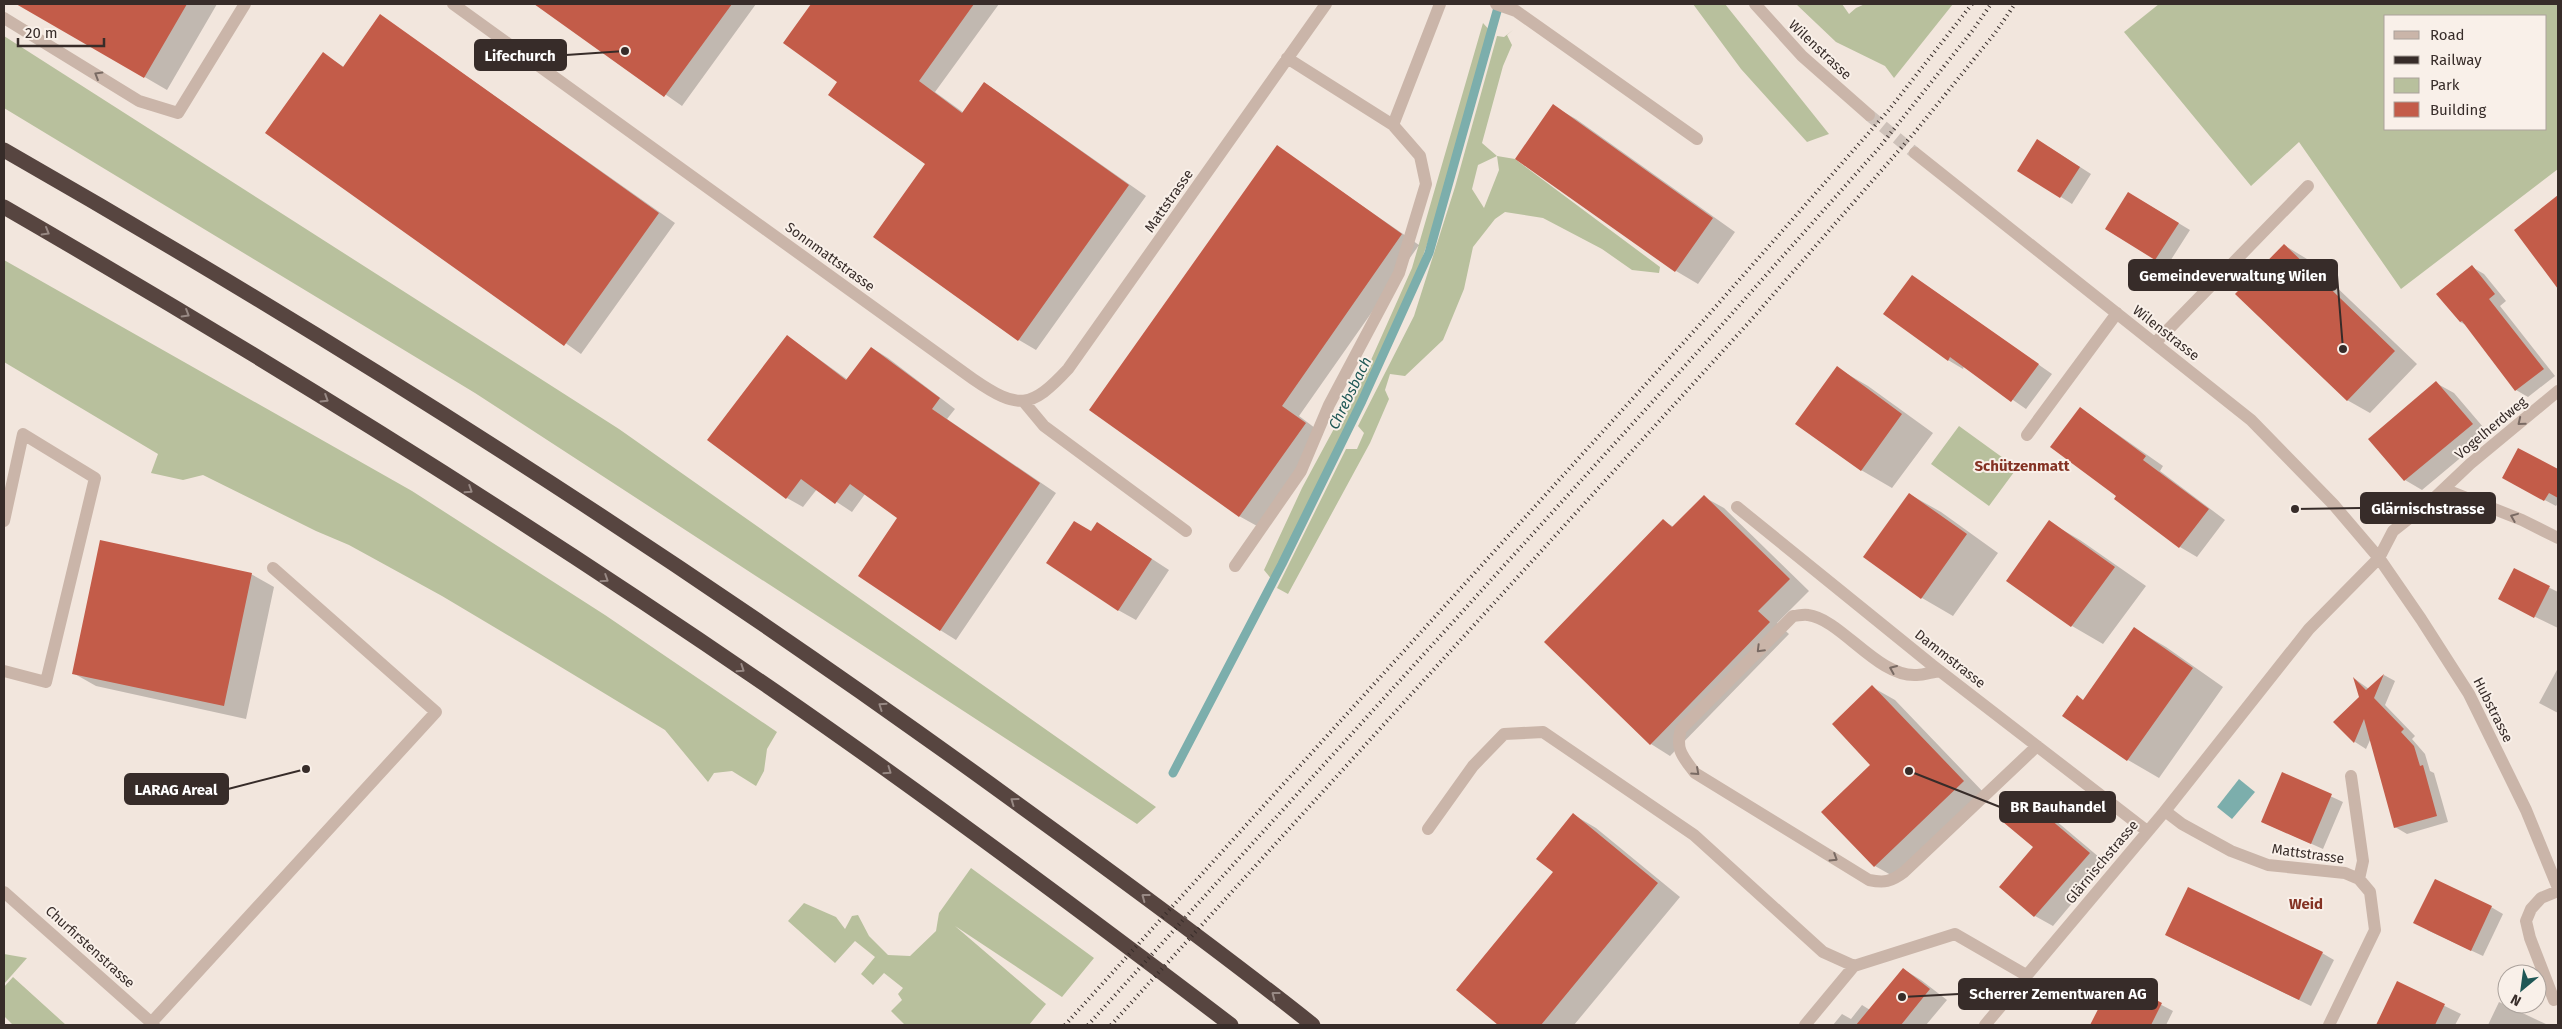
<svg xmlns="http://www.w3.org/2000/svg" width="2562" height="1029" viewBox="0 0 2562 1029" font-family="'Fira Sans',sans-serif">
	<rect width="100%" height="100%" fill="#f2e6dd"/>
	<!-- green -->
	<path fill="#b8c09d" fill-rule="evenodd" d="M 1693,4 L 1725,4 L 1829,134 L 1807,142 L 1741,69 Z
		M 1796,4 L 1842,4 L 1849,14 L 1856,8 L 1865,4 L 1953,4 L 1894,78 L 1885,66 L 1836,42 Z
		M 2159,4 L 2558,4 L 2558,169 L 2401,289 L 2299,142 L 2251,186 L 2124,32 ZM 2386,16 L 2546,16 L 2546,129 L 2386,129 Z
		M 1483,23 L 1492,33 L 1491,39 L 1440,207 L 1408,299 L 1340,450 L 1273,581 L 1264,570 L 1302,488 L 1371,360 L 1412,268 Z
		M 1513,30 L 1507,35 L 1512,45 L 1503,66 L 1482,143 L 1497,156 L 1515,159 L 1660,267 L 1659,273 L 1632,270 L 1602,249 L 1543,218 L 1505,212 L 1495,219 L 1473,247 L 1464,289 L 1443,340 L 1405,376 L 1390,374 L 1385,390 L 1389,399 L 1370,443 L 1288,594 L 1277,588 L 1346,449 L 1357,449 L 1364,433 L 1358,426 L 1414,316 L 1455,187 L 1497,36 L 1504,37 ZM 1497,156 L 1499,170 L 1484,208 L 1472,189 L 1478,165 Z
		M 4,36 L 619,429 L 1156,807 L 1137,824 L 475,393 L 4,108 Z
		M 4,260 L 412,491 L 605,615 L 777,732 L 767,749 L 764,771 L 756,786 L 732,771 L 714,773 L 708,782 L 665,730 L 541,655 L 442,596 L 349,545 L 316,531 L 203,475 L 183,480 L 151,473 L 158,454 L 4,362 Z
		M 1959,426 L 2017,468 L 1989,506 L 1931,464 Z
		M 971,868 L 1094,958 L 1062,997 L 955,926 L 1046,1004 L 1029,1025 L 905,1025 L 891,1011 L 902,1000 L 898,994 L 903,988 L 884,973 L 873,985 L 861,974 L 875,957 L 855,941 L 835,963 L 788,921 L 804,903 L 836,917 L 845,929 L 852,916 L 858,915 L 869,936 L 888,955 L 910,956 L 936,931 L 939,913 Z
		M 4,954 L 27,958 L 4,984 Z
		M 13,977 L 66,1025 L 13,1025 L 4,1016 L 4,987 Z"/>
	<!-- water -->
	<path fill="#7caeac" d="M 2239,779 L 2255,792 L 2232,819 L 2217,807 Z"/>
	<!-- shadow -->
	<path fill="#0003" d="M 19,4 L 217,4 L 167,90 Z
		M 536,4 L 756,4 L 682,106 Z
		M 813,4 L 999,4 L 935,92 L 964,113 L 985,83 L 1146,196 L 1036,350 L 1019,340 L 927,164 L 839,81 L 785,42 Z
		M 381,16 L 675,223 L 581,354 L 267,132 L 323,54 L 344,67 Z
		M 1553,106 L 1576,119 L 1735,232 L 1698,284 L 1676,271 Z
		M 1277,147 L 1419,245 L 1299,416 L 1323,434 L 1257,526 L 1239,516 Z
		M 2049,147 L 2091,174 L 2072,204 L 2061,197 Z
		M 2140,200 L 2190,230 L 2167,266 L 2107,229 Z
		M 2552,201 L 2558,205 L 2558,285 L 2516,231 Z
		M 2284,245 L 2307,259 L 2417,364 L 2370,413 L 2347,400 Z
		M 2472,267 L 2484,274 L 2506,301 L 2500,306 L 2555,376 L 2528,397 L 2516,390 L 2466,325 L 2460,322 Z
		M 1927,286 L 2052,374 L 2026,409 L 1964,366 L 1963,369 L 1948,360 Z
		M 787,336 L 848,380 L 872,348 L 888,358 L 955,409 L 947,419 L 1056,493 L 956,640 L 940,630 L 899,518 L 865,494 L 852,512 L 817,489 L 803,507 L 787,498 L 709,439 Z
		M 1837,368 L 1868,386 L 1933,433 L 1892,488 L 1861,470 Z
		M 2436,383 L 2454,393 L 2489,434 L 2422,490 L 2405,480 Z
		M 2080,408 L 2163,466 L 2160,471 L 2225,520 L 2197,557 L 2180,547 L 2115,499 L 2117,496 Z
		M 2519,450 L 2558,470 L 2558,503 L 2556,506 L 2514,484 Z
		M 1909,494 L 1941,512 L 1998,553 L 1953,616 L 1922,598 Z
		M 1704,497 L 1724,508 L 1809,591 L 1777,623 L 1789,634 L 1670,756 L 1651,744 L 1545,642 L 1663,521 L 1674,527 Z
		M 2049,522 L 2080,540 L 2146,586 L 2103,644 L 2072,626 L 2007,581 Z
		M 1097,523 L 1169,570 L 1136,620 L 1118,610 L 1092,532 Z
		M 2514,570 L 2558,592 L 2558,628 L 2511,605 Z
		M 251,574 L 274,587 L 246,719 L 96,686 L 73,673 Z
		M 2135,629 L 2166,647 L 2223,687 L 2159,778 L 2128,760 L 2064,715 L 2084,701 Z
		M 2558,668 L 2558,713 L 2539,703 Z
		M 2384,675 L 2395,681 L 2385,705 L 2415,736 L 2412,739 L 2425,754 L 2430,771 L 2434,773 L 2448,822 L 2407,834 L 2395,827 L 2371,738 L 2366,749 L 2355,742 L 2335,722 L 2360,698 L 2355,679 L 2369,689 Z
		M 1872,687 L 1895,700 L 1986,795 L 1898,879 L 1875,866 L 1823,812 L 1872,765 Z
		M 2282,774 L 2343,802 L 2323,849 L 2262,822 Z
		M 2024,799 L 2042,809 L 2106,863 L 2053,926 L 2035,916 L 2001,887 L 2035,847 Z
		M 1574,815 L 1596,828 L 1680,897 L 1574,1025 L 1500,1025 L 1457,990 L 1554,872 Z
		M 2491,907 L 2503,914 L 2483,956 L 2427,930 Z
		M 2178,941 L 2322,953 L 2334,960 L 2311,1006 Z
		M 1903,969 L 1921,980 L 1947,1000 L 1926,1025 L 1833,1025 L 1842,1014 L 1851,1019 L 1862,1005 L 1870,1010 Z
		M 2114,980 L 2173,1011 L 2166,1025 L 2091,1025 Z
		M 2398,983 L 2461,1014 L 2455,1025 L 2377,1025 Z
		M 2499,1002 L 2548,1025 L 2488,1025 Z"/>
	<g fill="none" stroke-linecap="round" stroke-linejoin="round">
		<!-- stream -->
		<path stroke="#7caeac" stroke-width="9" d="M 1173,773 L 1282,564 L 1362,401 L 1429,253 L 1499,4"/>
	</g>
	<!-- building -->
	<path fill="#c35c49" d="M 16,4 L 187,4 L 144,78 Z
		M 534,4 L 732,4 L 664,97 Z
		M 811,4 L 974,4 L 919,81 L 962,113 L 984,82 L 1129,185 L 1018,341 L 873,237 L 925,164 L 828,95 L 837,82 L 783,43 Z
		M 380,14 L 659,213 L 564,346 L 265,133 L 323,52 L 343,67 Z
		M 1553,104 L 1713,218 L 1675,272 L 1515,159 Z
		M 2037,139 L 2080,167 L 2060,198 L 2017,171 Z
		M 1277,145 L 1402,234 L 1282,406 L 1306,423 L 1239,517 L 1089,410 Z
		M 2128,192 L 2179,223 L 2155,260 L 2105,229 Z
		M 2558,195 L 2558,289 L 2514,230 Z
		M 2284,244 L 2395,351 L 2347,401 L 2235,294 Z
		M 2472,265 L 2495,294 L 2489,299 L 2544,369 L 2515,391 L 2462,321 L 2460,322 L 2436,294 Z
		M 1912,275 L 2039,364 L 2011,402 L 1950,357 L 1948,361 L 1883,314 Z
		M 787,335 L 846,380 L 871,347 L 940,398 L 932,409 L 1040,483 L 940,631 L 858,576 L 897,518 L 850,484 L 835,504 L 801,479 L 786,499 L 707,440 Z
		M 1837,366 L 1902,414 L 1861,471 L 1795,424 Z
		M 2436,381 L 2473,424 L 2404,481 L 2368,439 Z
		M 2080,407 L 2146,456 L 2143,460 L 2209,509 L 2179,548 L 2114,499 L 2116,496 L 2050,447 Z
		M 2518,448 L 2558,469 L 2558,498 L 2549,493 L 2544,501 L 2502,478 Z
		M 1909,493 L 1967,534 L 1921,599 L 1863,557 Z
		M 1704,495 L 1790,579 L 1758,611 L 1770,622 L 1650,745 L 1544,642 L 1663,519 L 1672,527 Z
		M 2049,520 L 2115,567 L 2071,627 L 2006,581 Z
		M 1074,521 L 1091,531 L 1097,522 L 1152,559 L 1118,611 L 1046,563 Z
		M 100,540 L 252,573 L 224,706 L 72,674 Z
		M 2514,568 L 2550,586 L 2534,618 L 2498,599 Z
		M 2134,627 L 2193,668 L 2127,761 L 2062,716 L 2077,695 L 2083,700 Z
		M 2384,674 L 2374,698 L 2404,729 L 2401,732 L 2414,746 L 2420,766 L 2423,765 L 2437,816 L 2394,828 L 2364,719 L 2354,743 L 2333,722 L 2359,697 L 2353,677 L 2366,690 Z
		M 1872,685 L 1964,781 L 1874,867 L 1821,812 L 1870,765 L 1832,724 Z
		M 2282,772 L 2332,794 L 2311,844 L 2261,822 Z
		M 2024,797 L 2090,853 L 2034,917 L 1999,887 L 2033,847 L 2003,822 Z
		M 1573,813 L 1658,883 L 1541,1025 L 1498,1025 L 1456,990 L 1553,872 L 1536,859 Z
		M 2435,879 L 2492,906 L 2471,951 L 2413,923 Z
		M 2188,887 L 2323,952 L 2299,1000 L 2165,935 Z
		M 1903,968 L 1930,989 L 1901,1025 L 1856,1025 Z
		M 2114,978 L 2162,1003 L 2151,1025 L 2090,1025 Z
		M 2397,981 L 2445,1004 L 2435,1025 L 2376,1025 Z"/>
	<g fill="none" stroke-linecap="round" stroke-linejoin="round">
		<!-- minor-tunnel -->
		<path stroke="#cdc1b9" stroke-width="12" stroke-dasharray="12 6" stroke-linecap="butt" d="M 1869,115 L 1915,153"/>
		<!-- minor -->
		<path stroke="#cab5a9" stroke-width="12" d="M 453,4 L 973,379 C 1018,410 1031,409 1068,369 L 1326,4
			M 1496,4 L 1516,11 L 1697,139
			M 1755,4 L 1802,56 L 1869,115
			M 4,18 L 139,101 L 178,113 L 245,4
			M 1393,125 L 1440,4
			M 1915,153 L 2251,420 L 2333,504 L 2379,558 L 2421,619 L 2469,694 L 2526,810 L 2558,888
			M 2155,343 L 2308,186
			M 1024,402 L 1044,426 L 1186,531
			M 2027,435 L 2117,313
			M 2444,489 L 2522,520 L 2558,538
			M 1737,507 L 1932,665 L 2147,831
			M 4,521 L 23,434 L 95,478 L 46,682 L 4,671
			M 1235,566 L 1301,471 L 1329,405 L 1399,273 L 1426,184 L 1420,156 L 1393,125 L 1287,58
			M 1940,671 C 1932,672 1924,675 1917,675 C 1878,678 1841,619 1808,615 C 1803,614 1797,616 1793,616 L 1681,729 C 1675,750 1683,757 1695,773 L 1869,880 C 1884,883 1891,882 1904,872 L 2037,746
			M 2351,776 L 2363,861 L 2359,879
			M 2165,811 L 2182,824 L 2231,851 L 2268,865 L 2345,873 L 2359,879 L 2370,892 L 2375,930 L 2329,1025
			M 1428,829 L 1473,766 L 1504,734 L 1543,732 L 1694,835 L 1823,952 L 1854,966 L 1955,934 L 2026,975
			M 4,892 L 154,1025
			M 2554,1000 L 2530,938 L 2526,921 L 2531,909 L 2541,898 L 2558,891
			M 151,1023 L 436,712 L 273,568
			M 1805,1025 L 1854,966
			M 1985,1025 L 2165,811 L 2309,629 L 2379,558 L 2393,531 L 2431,501 L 2470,464 L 2558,391"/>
		<!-- highway -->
		<path stroke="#574540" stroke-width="15" d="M 4,150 C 352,349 691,566 1015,802 C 1116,875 1216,948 1313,1025
			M 4,207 C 267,359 526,520 776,692 C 931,799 1081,911 1231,1025"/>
		<!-- rail -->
		<path stroke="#372c29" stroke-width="4" stroke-dasharray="1 4" stroke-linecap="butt" d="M 1065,1025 L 1703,321 L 1888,111 L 1972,4
			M 1088,1025 L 1712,336 L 1878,149 L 1973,30 L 1991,4
			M 1111,1025 L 1751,320 L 1915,132 L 1995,33 L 2015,4"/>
	</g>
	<!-- one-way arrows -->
	<defs><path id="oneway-chevron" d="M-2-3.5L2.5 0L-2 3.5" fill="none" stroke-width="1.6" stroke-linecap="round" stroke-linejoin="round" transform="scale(1.25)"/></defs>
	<g stroke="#796a63">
		<use href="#oneway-chevron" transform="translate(98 75) rotate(-149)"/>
		<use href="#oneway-chevron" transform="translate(2521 422) rotate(141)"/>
		<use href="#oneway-chevron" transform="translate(2514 517) rotate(-158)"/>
		<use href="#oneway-chevron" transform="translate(1760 649) rotate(135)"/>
		<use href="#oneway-chevron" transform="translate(1893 669) rotate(-157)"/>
		<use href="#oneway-chevron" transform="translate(1696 772) rotate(42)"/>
		<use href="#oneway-chevron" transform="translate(1834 858) rotate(32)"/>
	</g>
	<g stroke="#988984">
		<use href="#oneway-chevron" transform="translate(46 232) rotate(30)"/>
		<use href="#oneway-chevron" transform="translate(186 314) rotate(31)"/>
		<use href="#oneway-chevron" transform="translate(325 399) rotate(32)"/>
		<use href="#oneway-chevron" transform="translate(469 490) rotate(33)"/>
		<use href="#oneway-chevron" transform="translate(605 579) rotate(33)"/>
		<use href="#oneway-chevron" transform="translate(741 669) rotate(34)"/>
		<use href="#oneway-chevron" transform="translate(882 706) rotate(-145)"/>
		<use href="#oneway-chevron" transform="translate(888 771) rotate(35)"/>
		<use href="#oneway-chevron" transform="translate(1014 801) rotate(-144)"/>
		<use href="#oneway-chevron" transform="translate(1145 897) rotate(-143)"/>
		<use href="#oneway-chevron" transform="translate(1275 995) rotate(-143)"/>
	</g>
	<g text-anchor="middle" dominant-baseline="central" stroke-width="4" stroke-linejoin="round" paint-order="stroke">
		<!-- street labels -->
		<g font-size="14" fill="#372c29" stroke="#f9f0e9">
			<text transform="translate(1820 50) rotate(43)">Wilenstrasse</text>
			<text transform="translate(1169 201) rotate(-55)">Mattstrasse</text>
			<text transform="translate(830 257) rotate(36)">Sonnmattstrasse</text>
			<text transform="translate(2166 333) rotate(38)">Wilenstrasse</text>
			<text transform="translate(2491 428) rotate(-40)">Vogelherdweg</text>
			<text transform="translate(1950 659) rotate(38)">Dammstrasse</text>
			<text transform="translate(2493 710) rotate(63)">Hubstrasse</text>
			<text transform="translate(2308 854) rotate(8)">Mattstrasse</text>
			<text transform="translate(2102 862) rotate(-50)">Glärnischstrasse</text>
			<text transform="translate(90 947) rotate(42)">Churfirstenstrasse</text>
		</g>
		<!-- water labels -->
		<g font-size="15" font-style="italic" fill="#1f5756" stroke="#f9f0e9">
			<text transform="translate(1350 393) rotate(-64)">Chrebsbach</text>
		</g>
		<!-- neighbourhood labels -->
		<g font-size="15" font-weight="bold" fill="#843223" stroke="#f9f0e9">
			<text x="2022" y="466">Schützenmatt</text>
			<text x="2306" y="904">Weid</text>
		</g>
	</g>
	<!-- callouts -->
	<path fill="none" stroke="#372c29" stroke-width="2" d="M625 51L566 55M2343 349L2337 275M2295 509L2361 508M306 769L228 789M1909 771L2000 807M1902 997L1959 994"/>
	<g fill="#372c29" stroke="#f9f0e9" stroke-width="2">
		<circle cx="625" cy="51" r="5"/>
		<circle cx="2343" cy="349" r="5"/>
		<circle cx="2295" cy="509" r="5"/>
		<circle cx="306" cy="769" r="5"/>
		<circle cx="1909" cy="771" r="5"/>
		<circle cx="1902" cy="997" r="5"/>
	</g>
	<g fill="#372c29" stroke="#372c29" stroke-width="2">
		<rect x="475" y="40" width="91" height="30" rx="5"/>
		<rect x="2129" y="260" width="208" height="30" rx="5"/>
		<rect x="2361" y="493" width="134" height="30" rx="5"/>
		<rect x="125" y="774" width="103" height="30" rx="5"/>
		<rect x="2000" y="792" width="115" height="30" rx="5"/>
		<rect x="1959" y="979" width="198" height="30" rx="5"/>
	</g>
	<g font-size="15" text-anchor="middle" font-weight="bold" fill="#fff">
		<text x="520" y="61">Lifechurch</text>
		<text x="2233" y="281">Gemeindeverwaltung Wilen</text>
		<text x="2428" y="514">Glärnischstrasse</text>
		<text x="176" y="795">LARAG Areal</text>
		<text x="2058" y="812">BR Bauhandel</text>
		<text x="2058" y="999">Scherrer Zementwaren AG</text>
	</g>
	<!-- border -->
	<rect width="2562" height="1029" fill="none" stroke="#372c29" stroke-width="10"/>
	<!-- legend -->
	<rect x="2384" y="15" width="162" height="115" fill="#f9f0e9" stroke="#aba29c"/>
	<rect x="2394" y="31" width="25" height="8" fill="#cab5a9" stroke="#aba29c"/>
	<text x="2430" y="40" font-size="15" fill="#372c29">Road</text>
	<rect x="2394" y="56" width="25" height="8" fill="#372c29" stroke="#aba29c"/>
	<text x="2430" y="65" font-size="15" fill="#372c29">Railway</text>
	<rect x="2394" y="78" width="25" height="15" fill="#b8c09d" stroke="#aba29c"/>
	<text x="2430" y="90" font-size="15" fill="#372c29">Park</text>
	<rect x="2394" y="102" width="25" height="15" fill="#c35c49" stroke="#aba29c"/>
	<text x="2430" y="115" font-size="15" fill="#372c29">Building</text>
	<!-- north arrow -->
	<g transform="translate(2522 989) rotate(209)"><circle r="24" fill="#f9f0e9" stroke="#aba29c"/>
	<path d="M0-4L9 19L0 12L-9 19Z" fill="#1f5756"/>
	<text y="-8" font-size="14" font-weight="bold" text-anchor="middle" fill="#372c29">N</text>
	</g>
	<!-- scale -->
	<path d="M18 38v8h86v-8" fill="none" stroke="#372c29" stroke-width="2.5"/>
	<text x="25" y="38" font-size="15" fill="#372c29" stroke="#f9f0e9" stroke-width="4" paint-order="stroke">20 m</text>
</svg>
